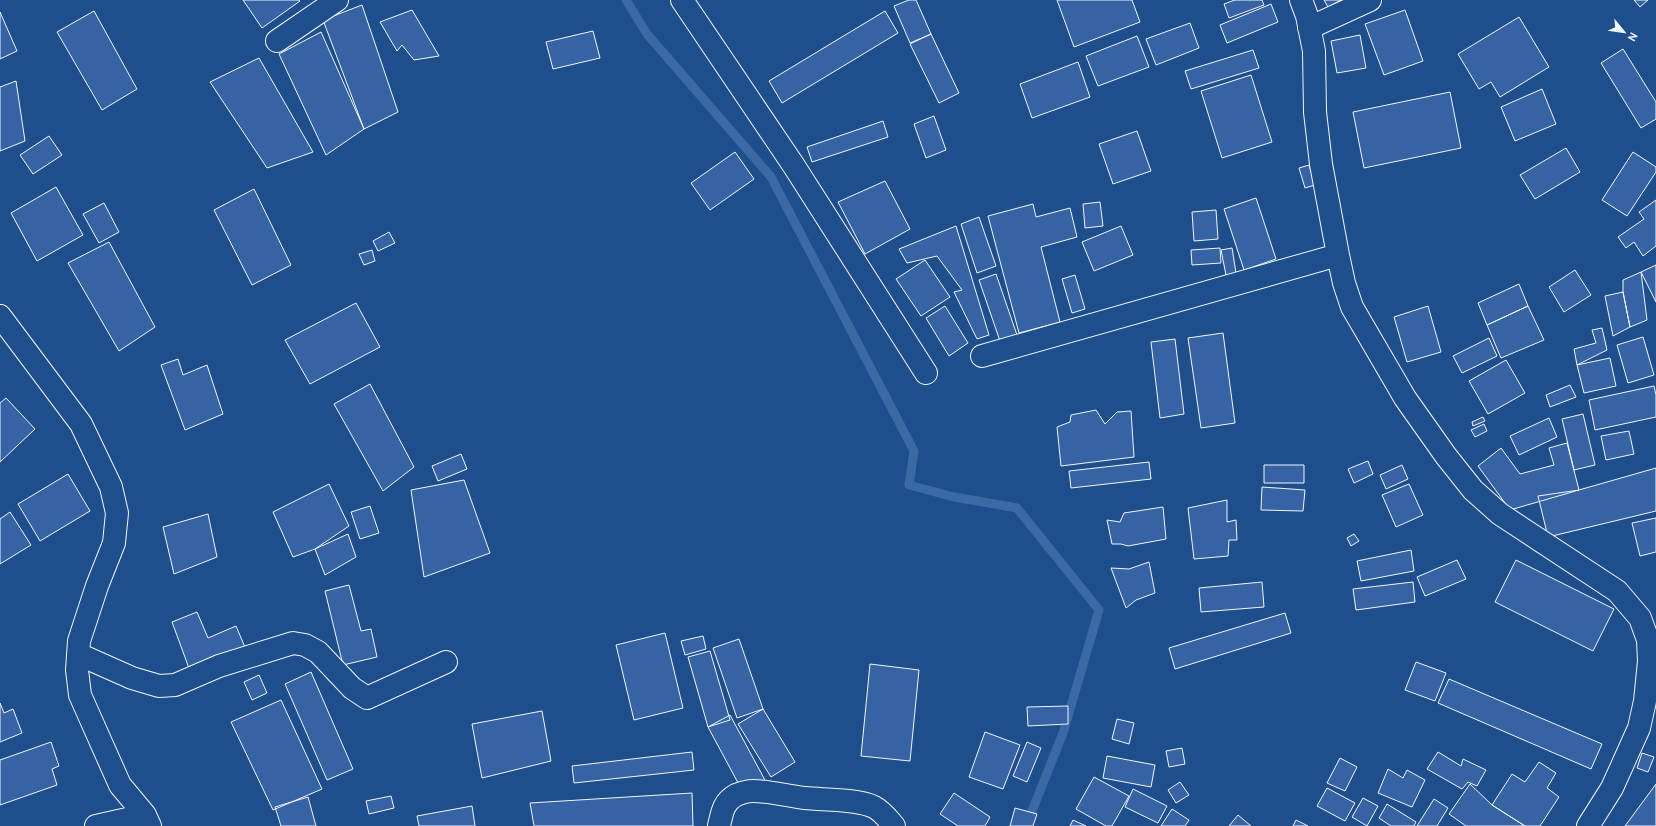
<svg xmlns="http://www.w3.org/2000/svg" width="1656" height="826" viewBox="0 0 1656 826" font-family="'DM Sans',sans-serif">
	<rect width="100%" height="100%" fill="#1f4e8c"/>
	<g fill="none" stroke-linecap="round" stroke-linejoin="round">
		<!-- stream -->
		<path stroke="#3b69a3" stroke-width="9" d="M 626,0 L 647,34 L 771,177 L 914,451 L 909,485 L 954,497 L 1017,508 L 1099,610 L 1063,733 L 1026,826"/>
	</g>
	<!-- building -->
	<path fill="#3563a3" stroke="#f2f6ff" d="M 243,0 L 299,0 L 300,1 L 262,28 Z
		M 909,0 L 916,0 L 931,34 L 910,43 L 894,6 Z
		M 1057,0 L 1132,0 L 1140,22 L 1074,47 Z
		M 1235,0 L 1262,0 L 1264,5 L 1229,18 L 1224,4 Z
		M 1324,0 L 1341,0 L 1328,7 Z
		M 1634,0 L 1648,0 L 1640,7 Z
		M 1271,4 L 1278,22 L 1227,43 L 1220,25 Z
		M 362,5 L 398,112 L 364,129 L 323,20 Z
		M 412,10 L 439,56 L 414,60 L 402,45 L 397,51 L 380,22 Z
		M 1405,10 L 1423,61 L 1384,75 L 1365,24 Z
		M 94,11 L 137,89 L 102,110 L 57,32 Z
		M 885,11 L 898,33 L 782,103 L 769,81 Z
		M 0,12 L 17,51 L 0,59 Z
		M 1519,17 L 1549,67 L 1500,97 L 1491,82 L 1479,89 L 1458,54 Z
		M 1190,23 L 1199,48 L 1156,65 L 1146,39 Z
		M 593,31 L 600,58 L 553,69 L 546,42 Z
		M 321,32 L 364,129 L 326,155 L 279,54 Z
		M 931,34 L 959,93 L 939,103 L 910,44 Z
		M 1360,35 L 1366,68 L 1337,73 L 1331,41 Z
		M 1137,36 L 1149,67 L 1098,86 L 1086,56 Z
		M 1623,49 L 1656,102 L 1656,119 L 1641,128 L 1601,63 Z
		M 1253,50 L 1259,68 L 1191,89 L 1185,71 Z
		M 259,58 L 313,152 L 267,168 L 210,82 Z
		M 1078,62 L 1090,97 L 1032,118 L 1020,84 Z
		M 1251,75 L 1272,142 L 1222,158 L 1201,91 Z
		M 16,81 L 25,141 L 0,151 L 0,87 Z
		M 1542,89 L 1556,124 L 1515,141 L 1501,107 Z
		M 1450,92 L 1461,148 L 1364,168 L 1353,112 Z
		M 934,116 L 946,150 L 926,158 L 914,124 Z
		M 883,121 L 888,137 L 812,162 L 807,147 Z
		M 1137,131 L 1151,171 L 1113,184 L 1099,144 Z
		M 49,136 L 62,155 L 33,174 L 20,155 Z
		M 1566,148 L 1580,172 L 1535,199 L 1520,175 Z
		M 735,152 L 754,179 L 710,210 L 691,183 Z
		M 1633,152 L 1656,167 L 1656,172 L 1627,216 L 1602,200 Z
		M 1309,165 L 1315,185 L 1305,188 L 1299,168 Z
		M 885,181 L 910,229 L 865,254 L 838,202 Z
		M 56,187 L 83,235 L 37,261 L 11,213 Z
		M 254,189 L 291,265 L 252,285 L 214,210 Z
		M 1256,198 L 1276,259 L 1244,270 L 1224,209 Z
		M 1656,200 L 1656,246 L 1643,256 L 1634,242 L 1626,248 L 1618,237 L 1644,219 L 1639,212 Z
		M 1100,202 L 1103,226 L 1085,228 L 1083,204 Z
		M 104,203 L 119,232 L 99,243 L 83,214 Z
		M 1033,204 L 1036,217 L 1070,208 L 1077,237 L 1041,247 L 1060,322 L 1019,333 L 988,216 Z
		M 1216,210 L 1218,239 L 1194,241 L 1192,212 Z
		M 979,217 L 996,266 L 977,273 L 961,224 Z
		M 956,226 L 989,335 L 977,339 L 954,292 L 962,290 L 937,256 L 907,263 L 899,249 Z
		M 1121,226 L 1133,255 L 1094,271 L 1082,242 Z
		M 389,232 L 395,243 L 378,251 L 373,241 Z
		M 109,242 L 155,327 L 119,351 L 68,263 Z
		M 1220,248 L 1221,263 L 1192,265 L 1191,250 Z
		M 1232,248 L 1236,273 L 1226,275 L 1221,250 Z
		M 372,250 L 375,261 L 364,265 L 359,254 Z
		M 925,260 L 950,297 L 921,316 L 896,279 Z
		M 1656,265 L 1656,302 L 1641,272 Z
		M 1575,270 L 1591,295 L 1564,312 L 1549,287 Z
		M 1641,272 L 1647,320 L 1630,327 L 1623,292 L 1623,280 Z
		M 996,274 L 1017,335 L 1000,341 L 979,280 Z
		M 1075,275 L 1085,309 L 1072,313 L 1062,279 Z
		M 1519,284 L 1528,306 L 1487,325 L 1478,303 Z
		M 1623,292 L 1630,327 L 1613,336 L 1605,296 Z
		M 356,303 L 380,347 L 310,384 L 285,340 Z
		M 945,306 L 968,343 L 949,356 L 926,318 Z
		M 1428,306 L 1441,352 L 1407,362 L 1394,317 Z
		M 1528,306 L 1544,340 L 1501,358 L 1487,325 Z
		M 1602,328 L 1607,350 L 1577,365 L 1574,349 L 1596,343 L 1592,330 Z
		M 1223,333 L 1235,423 L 1201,428 L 1188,338 Z
		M 1643,337 L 1654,375 L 1628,383 L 1617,345 Z
		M 1489,338 L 1497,356 L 1462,373 L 1453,356 Z
		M 1175,339 L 1184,414 L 1160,418 L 1151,342 Z
		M 1610,358 L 1616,386 L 1584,393 L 1577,365 Z
		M 178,359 L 183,375 L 207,365 L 223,414 L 185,430 L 161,365 Z
		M 1506,360 L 1525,393 L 1488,414 L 1469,381 Z
		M 370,384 L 414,467 L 383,491 L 334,404 Z
		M 1570,385 L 1576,397 L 1550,407 L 1546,395 Z
		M 1654,386 L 1656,395 L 1656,417 L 1595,430 L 1589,400 Z
		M 6,398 L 35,429 L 0,462 L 0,403 Z
		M 1096,410 L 1105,424 L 1117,412 L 1131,411 L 1134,457 L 1061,466 L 1057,427 L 1070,422 L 1071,415 Z
		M 1583,414 L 1595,465 L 1574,470 L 1562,419 Z
		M 1483,417 L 1485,421 L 1473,426 L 1472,422 Z
		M 1549,418 L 1557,437 L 1519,455 L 1510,436 Z
		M 1484,424 L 1487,431 L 1475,437 L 1471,430 Z
		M 1629,431 L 1634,454 L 1606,460 L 1601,436 Z
		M 1567,443 L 1579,490 L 1510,510 L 1478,466 L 1501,448 L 1520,474 L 1554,465 L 1549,448 Z
		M 461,454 L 467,469 L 438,481 L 432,466 Z
		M 1368,461 L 1373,474 L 1354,483 L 1348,469 Z
		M 1149,462 L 1151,479 L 1071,488 L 1069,471 Z
		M 1264,465 L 1304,465 L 1304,483 L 1264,483 Z
		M 1402,465 L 1408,479 L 1386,489 L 1380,475 Z
		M 1656,468 L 1656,511 L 1548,537 L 1538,496 L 1579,490 Z
		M 68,474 L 90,511 L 40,541 L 18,504 Z
		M 464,480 L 490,553 L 424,577 L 411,490 Z
		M 329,484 L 349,526 L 315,549 L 293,557 L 273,512 Z
		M 1409,484 L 1423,515 L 1396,527 L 1382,495 Z
		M 1262,487 L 1305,490 L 1303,511 L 1261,510 Z
		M 1227,500 L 1227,522 L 1236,520 L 1237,540 L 1229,540 L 1228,556 L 1194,559 L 1188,508 Z
		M 370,506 L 379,533 L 360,539 L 351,512 Z
		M 1163,507 L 1166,539 L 1128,546 L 1121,544 L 1112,544 L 1107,520 L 1120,522 L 1124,513 Z
		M 10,512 L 31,545 L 0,564 L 0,519 Z
		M 208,514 L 217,557 L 174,574 L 163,527 Z
		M 1656,518 L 1656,552 L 1640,556 L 1632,523 Z
		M 348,534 L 356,557 L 325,575 L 315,549 Z
		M 1354,534 L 1359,541 L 1351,546 L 1347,538 Z
		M 1411,550 L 1414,571 L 1361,581 L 1357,561 Z
		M 1457,560 L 1466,579 L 1425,596 L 1417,577 Z
		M 1516,560 L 1614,609 L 1593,651 L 1495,602 Z
		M 1149,562 L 1155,593 L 1136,600 L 1126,608 L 1111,568 L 1129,569 Z
		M 1262,582 L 1264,607 L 1201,612 L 1199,588 Z
		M 1413,582 L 1415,602 L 1356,610 L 1353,589 Z
		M 349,585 L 361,631 L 371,629 L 377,657 L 343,665 L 325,591 Z
		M 197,612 L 208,638 L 236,626 L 247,652 L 190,671 L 172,622 Z
		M 1285,613 L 1291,633 L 1175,669 L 1169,648 Z
		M 665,633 L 683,708 L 634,720 L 616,645 Z
		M 703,636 L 706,649 L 685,655 L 681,641 Z
		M 739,639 L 763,709 L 737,718 L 713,648 Z
		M 710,651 L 730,720 L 708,727 L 688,657 Z
		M 1416,662 L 1446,673 L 1435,701 L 1405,690 Z
		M 870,664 L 919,670 L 910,761 L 861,756 Z
		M 311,672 L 353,769 L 327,780 L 285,684 Z
		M 259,675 L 267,693 L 252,700 L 244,682 Z
		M 1449,679 L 1602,744 L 1591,769 L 1438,703 Z
		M 281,700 L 322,789 L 273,810 L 231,722 Z
		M 0,703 L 4,713 L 13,709 L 22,733 L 0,742 Z
		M 1068,706 L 1068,724 L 1028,726 L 1027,707 Z
		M 763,709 L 795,762 L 771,777 L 738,724 Z
		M 542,711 L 551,761 L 482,778 L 472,724 Z
		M 730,715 L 766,782 L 744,794 L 708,727 Z
		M 1117,719 L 1134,723 L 1129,744 L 1112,739 Z
		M 985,732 L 1020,745 L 1003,789 L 969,777 Z
		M 51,742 L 59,766 L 52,769 L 57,785 L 0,805 L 0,760 Z
		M 1027,742 L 1041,748 L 1027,782 L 1013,776 Z
		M 1182,748 L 1185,764 L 1169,767 L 1166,751 Z
		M 692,752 L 694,770 L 574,783 L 572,766 Z
		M 1438,752 L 1461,766 L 1463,759 L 1486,770 L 1477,786 L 1468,782 L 1462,789 L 1427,769 Z
		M 1642,753 L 1654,757 L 1648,772 L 1637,768 Z
		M 1107,756 L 1155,765 L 1151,787 L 1103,778 Z
		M 1340,758 L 1357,767 L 1345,791 L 1327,783 Z
		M 1539,762 L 1556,773 L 1547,788 L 1559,797 L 1540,826 L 1525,826 L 1492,805 L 1512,774 L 1525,782 Z
		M 1388,769 L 1403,778 L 1407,770 L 1425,780 L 1412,807 L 1378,793 Z
		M 1094,777 L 1129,796 L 1112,826 L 1106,826 L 1076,809 Z
		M 1180,782 L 1189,795 L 1176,803 L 1168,790 Z
		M 1470,784 L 1492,805 L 1525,826 L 1466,826 L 1449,814 Z
		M 1656,784 L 1656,826 L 1625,826 Z
		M 1327,788 L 1355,803 L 1345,821 L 1317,806 Z
		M 1133,789 L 1167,806 L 1158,823 L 1125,807 Z
		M 692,793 L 693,826 L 534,826 L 530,803 Z
		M 954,793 L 990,817 L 985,826 L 958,826 L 940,814 Z
		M 391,796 L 394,808 L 369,814 L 366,801 Z
		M 308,797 L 316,826 L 281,826 L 275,807 Z
		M 1363,798 L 1378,806 L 1367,826 L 1352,817 Z
		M 1434,799 L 1448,808 L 1437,826 L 1417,826 Z
		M 1387,804 L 1416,822 L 1414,826 L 1391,826 L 1379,818 Z
		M 472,806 L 475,826 L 419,826 L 417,816 Z
		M 1015,808 L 1037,814 L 1033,826 L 1010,826 Z
		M 1172,809 L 1189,820 L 1185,826 L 1161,826 Z
		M 1238,815 L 1251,826 L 1229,826 Z
		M 1073,820 L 1086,826 L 1070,826 Z
		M 1296,820 L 1308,826 L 1293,826 Z"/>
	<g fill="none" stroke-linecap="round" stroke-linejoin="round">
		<defs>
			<path id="street" d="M 682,0 L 794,166 L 926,373
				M 1301,0 L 1307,16 L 1314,51 L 1315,112 L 1321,164 L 1338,255 L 1344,283 L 1352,307 L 1405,398 L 1446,456 L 1473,490 L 1500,514 L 1617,591 L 1640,618 L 1648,640 L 1649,661 L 1645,701 L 1639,728 L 1612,788 L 1588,826
				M 1309,28 L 1370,0
				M 277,41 L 337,0
				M 0,316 L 81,424 L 111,487 L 117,513 L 114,543 L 97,586 L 79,641 L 77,670 L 80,695 L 120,785 L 145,815 L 150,826
				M 982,356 L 1338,255
				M 78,654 L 132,678 L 159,686 L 175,685 L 219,666 L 293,643 L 305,645 L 318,652 L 352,688 L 367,698 L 446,662
				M 96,826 L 145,815
				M 719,826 C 722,813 723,802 736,795 C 741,793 747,791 753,791 C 770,791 788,796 805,798 C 824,800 858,799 874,807 C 882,811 888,819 894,826"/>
		</defs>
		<!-- street casing -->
		<use href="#street" stroke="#f2f6ff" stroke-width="24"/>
		<!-- street -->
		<use href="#street" stroke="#1f4e8c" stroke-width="22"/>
	</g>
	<!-- north arrow -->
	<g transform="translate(1624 32) rotate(119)" stroke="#1f4e8c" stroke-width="3" paint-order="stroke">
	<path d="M0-3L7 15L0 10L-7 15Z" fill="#f2f6ff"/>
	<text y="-6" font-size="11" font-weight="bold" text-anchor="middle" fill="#f2f6ff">N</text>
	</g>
</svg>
